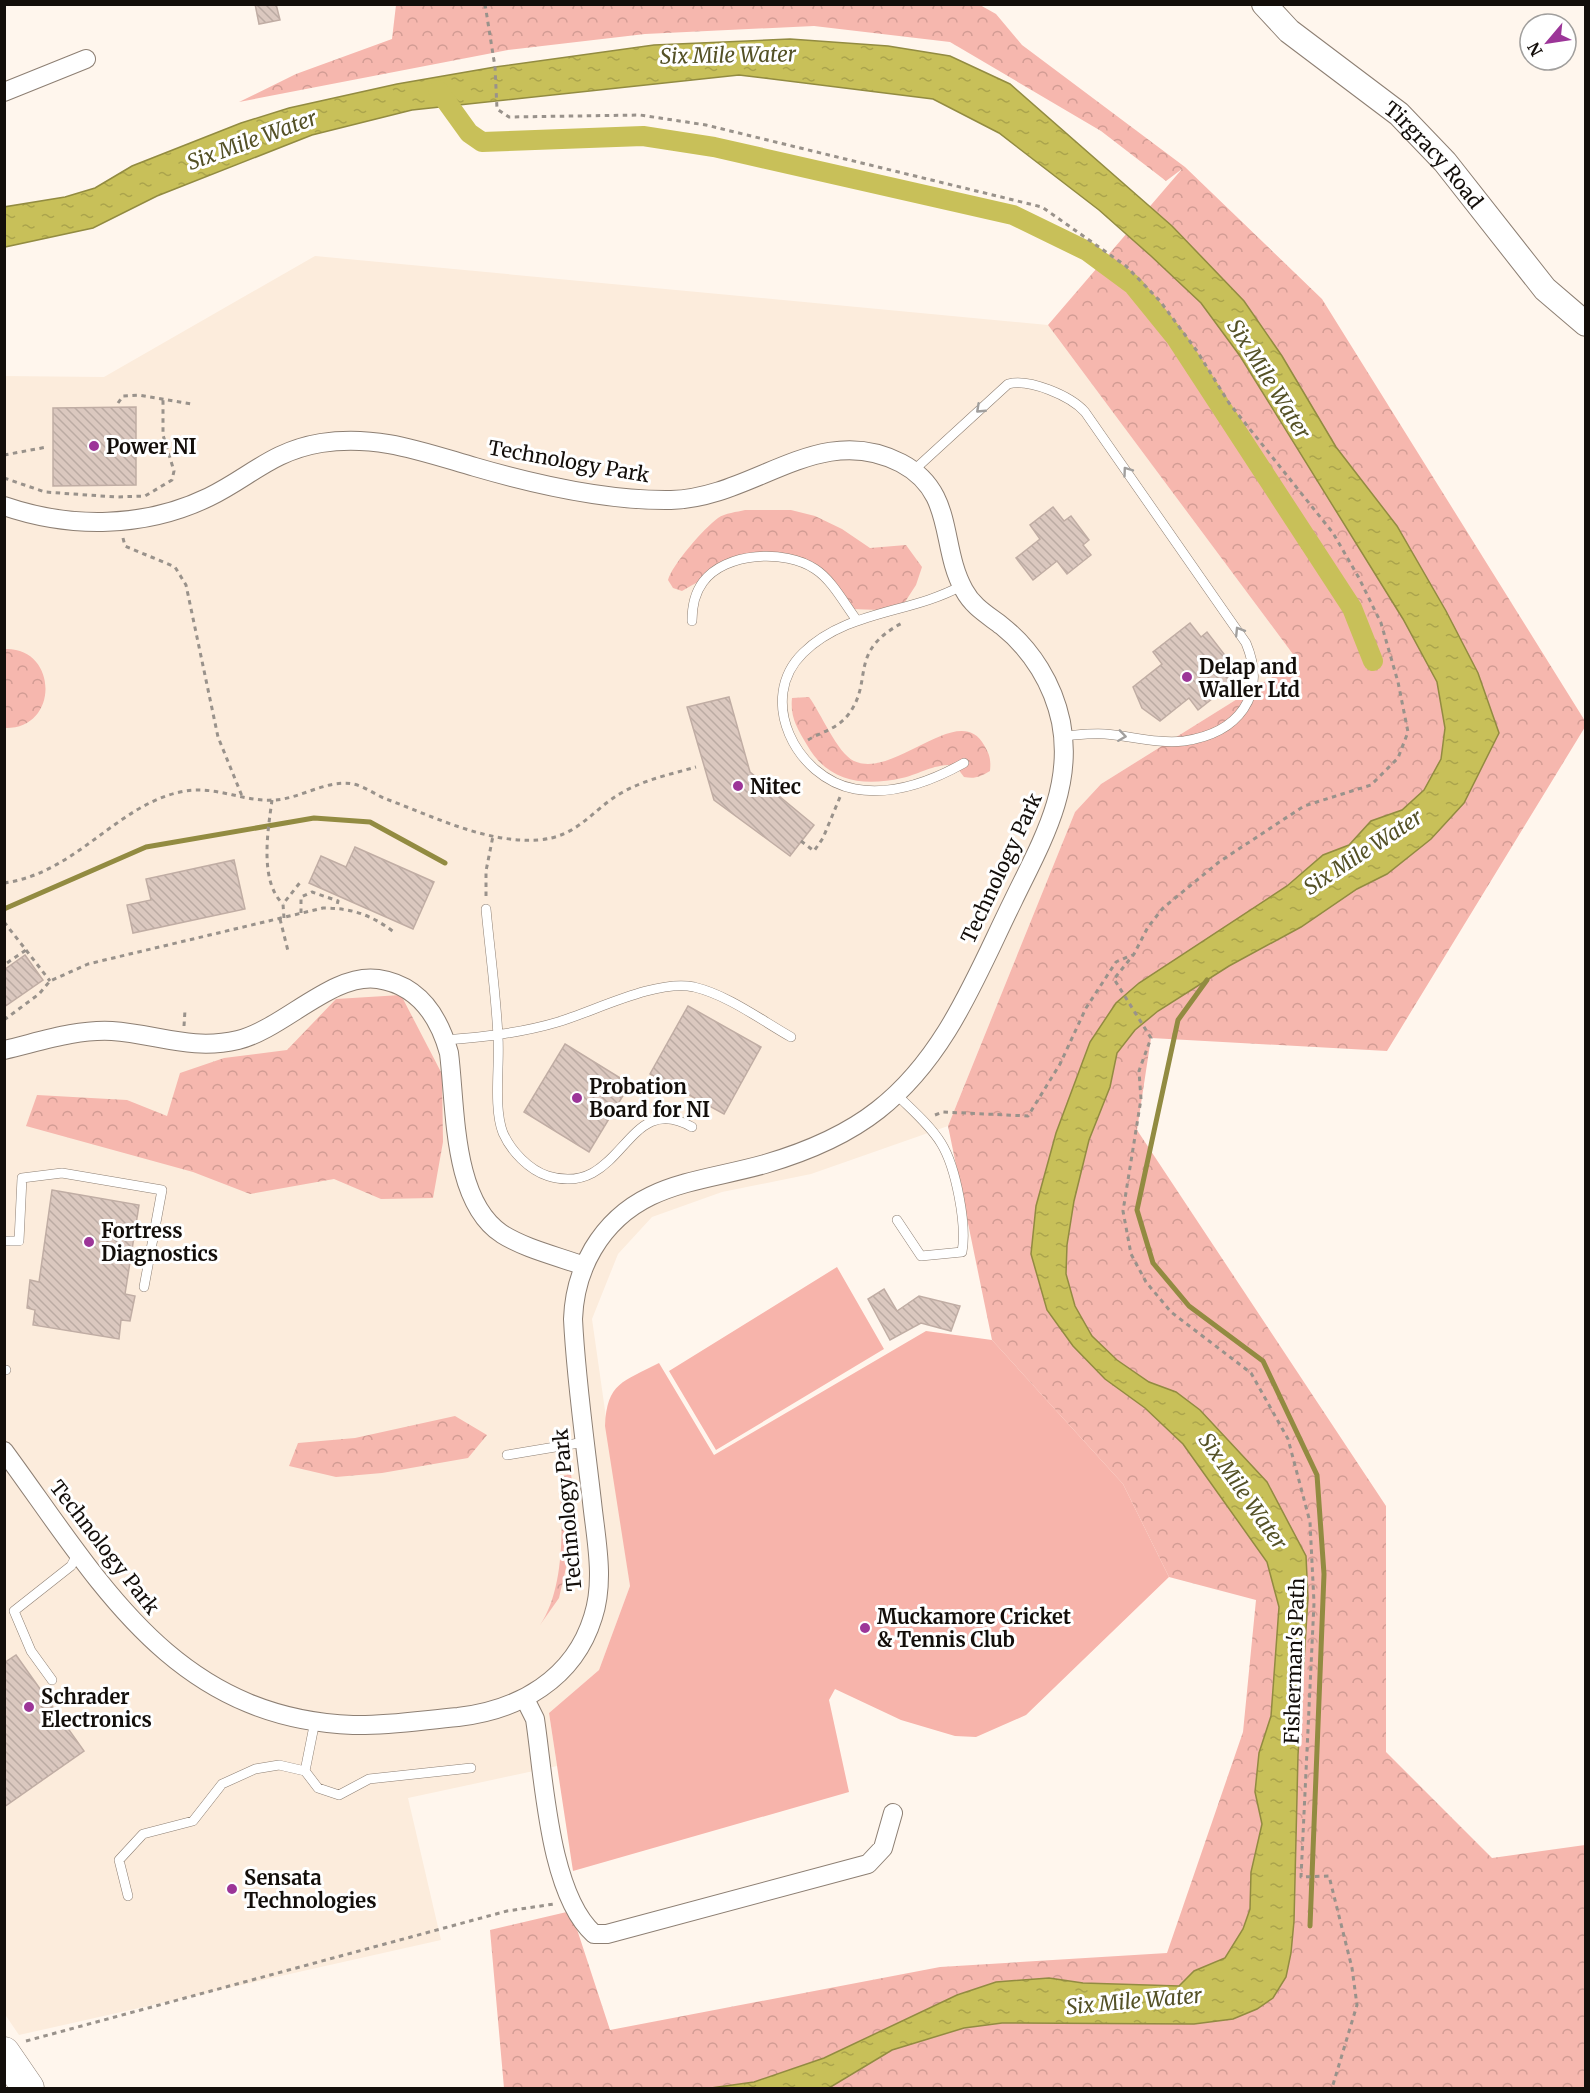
<svg xmlns="http://www.w3.org/2000/svg" width="1590" height="2093" viewBox="0 0 1590 2093" font-family="Merriweather,serif">
	<defs>
		<pattern id="forest-crowns" width="20" height="18" patternUnits="userSpaceOnUse" patternTransform="scale(1.5)"><rect width="20" height="18" fill="#f6b7ae"/><path d="M2 6a3 3 0 1 1 6 0M12 15a3 3 0 1 1 6 0" fill="none" stroke="#d29c94"/></pattern>
		<pattern id="water-ripples" width="26" height="14" patternUnits="userSpaceOnUse" patternTransform="scale(1.5)"><rect width="26" height="14" fill="#c8c059"/><path d="M2 4q2-2 4 0t4 0M15 11q2-2 4 0t4 0" fill="none" stroke="#aba44c"/></pattern>
		<pattern id="building-back-hatch" width="6" height="6" patternUnits="userSpaceOnUse" patternTransform="scale(1.5)"><rect width="6" height="6" fill="#dbc8bf"/><path d="M-1 5l2 2M0 0l6 6M5-1l2 2" fill="none" stroke="#bbaba3"/></pattern>
	</defs>
	<rect width="100%" height="100%" fill="#fff6ed"/>
	<!-- built -->
	<path fill="#fcecdc" d="M 315,256 L 1048,325 L 1298,661 L 1101,784 L 1075,812 L 948,1126 L 811,1174 L 722,1192 L 652,1217 L 618,1254 L 592,1319 L 630,1586 L 599,1670 L 549,1713 L 557,1766 L 408,1798 L 441,1940 L 19,2035 L 4,2013 L 4,376 L 104,377 Z"/>
	<!-- forest -->
	<path fill="url(#forest-crowns)" d="M 396,5 L 980,5 L 996,14 L 1022,45 L 1185,167 L 1322,299 L 1585,721 L 1585,727 L 1387,1051 L 1151,1038 L 1137,1130 L 1386,1506 L 1386,1752 L 1492,1858 L 1585,1845 L 1585,2088 L 504,2088 L 490,1930 L 571,1911 L 610,2030 L 940,1967 L 1167,1953 L 1243,1732 L 1256,1600 L 1169,1577 L 1123,1484 L 992,1340 L 948,1126 L 1075,812 L 1101,784 L 1298,661 L 1048,325 L 1182,169 L 1166,181 L 1101,131 L 950,42 L 814,26 L 645,34 L 508,50 L 239,102 L 296,74 L 392,39 Z
		M 745,510 L 791,510 L 815,516 L 842,529 L 870,548 L 906,545 L 922,567 L 916,585 L 903,605 L 879,610 L 852,609 C 842,599 832,585 820,576 C 769,541 728,565 682,591 L 673,588 L 668,580 C 672,565 704,528 718,518 C 725,513 737,512 745,510 Z
		M 5,649 C 58,647 60,729 5,728 Z
		M 809,697 C 821,713 837,753 854,761 C 894,780 959,700 984,745 C 990,755 991,760 990,771 C 980,777 975,779 964,777 L 955,765 C 932,764 923,773 902,778 C 863,787 828,782 807,745 C 797,728 790,717 792,698 Z
		M 401,995 L 442,1074 L 443,1142 L 433,1198 L 381,1199 L 334,1179 L 250,1194 L 193,1172 L 26,1126 L 37,1095 L 127,1100 L 167,1116 L 180,1073 L 224,1058 L 287,1050 L 336,999 Z
		M 455,1416 L 487,1435 L 468,1458 L 382,1473 L 336,1477 L 289,1466 L 298,1443 L 355,1438 Z
		M 571,1474 L 575,1505 L 572,1542 L 559,1598 L 540,1625 C 565,1589 564,1519 558,1477 Z"/>
	<!-- garden -->
	<path fill="#f7b4ab" d="M 837,1267 L 884,1349 L 716,1450 L 669,1371 Z
		M 926,1331 L 992,1340 L 1123,1484 L 1169,1577 L 1026,1715 L 976,1737 L 955,1736 L 901,1720 L 835,1689 L 829,1700 L 849,1792 L 573,1871 L 549,1713 L 599,1670 L 630,1586 L 605,1426 C 607,1382 623,1382 659,1363 L 714,1455 Z"/>
	<!-- water -->
	<path fill="url(#water-ripples)" stroke="#928b41" stroke-width="1.5" d="M 790,39 L 888,46 L 950,56 L 1010,84 L 1172,226 L 1244,301 L 1282,356 L 1336,447 L 1397,526 L 1446,611 L 1478,673 L 1499,733 L 1464,803 L 1431,839 L 1387,874 L 1357,889 L 1301,927 L 1229,966 L 1158,1011 L 1135,1030 L 1117,1053 L 1110,1087 L 1089,1140 L 1074,1201 L 1067,1245 L 1066,1274 L 1075,1306 L 1092,1336 L 1117,1360 L 1149,1382 L 1176,1392 L 1200,1410 L 1267,1482 L 1306,1556 L 1308,1598 L 1298,1755 L 1294,1921 L 1291,1953 L 1286,1977 L 1273,1998 L 1257,2009 L 1233,2019 L 1194,2024 L 1002,2023 L 964,2028 L 892,2050 L 829,2088 L 711,2088 L 754,2082 L 824,2058 L 957,1995 L 996,1982 L 1049,1978 L 1083,1983 L 1179,1986 L 1194,1971 L 1225,1958 L 1243,1929 L 1250,1909 L 1251,1872 L 1262,1824 L 1255,1792 L 1259,1753 L 1271,1716 L 1279,1607 L 1267,1562 L 1183,1444 L 1145,1408 L 1105,1379 L 1073,1346 L 1047,1310 L 1031,1254 L 1036,1206 L 1056,1133 L 1090,1042 L 1116,1003 L 1139,983 L 1287,886 L 1323,855 L 1349,845 L 1371,821 L 1402,810 L 1424,790 L 1441,759 L 1445,728 L 1437,682 L 1403,619 L 1240,356 L 1201,303 L 1151,256 L 1099,210 L 999,133 L 933,99 L 739,75 L 412,110 L 312,135 L 157,196 L 93,228 L 5,247 L 4,207 L 65,197 L 95,188 L 132,166 L 241,123 L 289,108 L 397,84 L 495,67 L 654,45 Z"/>
	<g fill="none" stroke-linecap="round" stroke-linejoin="round">
		<!-- stream -->
		<path stroke="#928b41" stroke-width="5" d="M 4,909 L 146,847 L 314,818 L 370,822 L 445,863
			M 1207,980 L 1178,1020 L 1137,1210 L 1153,1263 L 1189,1306 L 1263,1361 L 1317,1475 L 1324,1574 L 1310,1926"/>
		<!-- canal -->
		<path stroke="#c8c059" stroke-width="20" d="M 438,90 L 469,133 L 482,142 L 643,136 L 714,147 L 1013,215 L 1087,251 L 1133,285 L 1176,338 L 1352,608 L 1373,661"/>
	</g>
	<!-- building -->
	<path fill="url(#building-back-hatch)" stroke="#c0ada4" stroke-width="1.5" d="M 255,4 L 276,4 L 280,20 L 259,24 Z
		M 136,407 L 136,485 L 53,486 L 53,408 Z
		M 1053,507 L 1064,521 L 1071,516 L 1089,540 L 1083,545 L 1091,555 L 1067,574 L 1057,561 L 1033,580 L 1016,558 L 1040,539 L 1030,525 Z
		M 1190,623 L 1201,637 L 1207,632 L 1231,663 L 1222,670 L 1232,683 L 1198,710 L 1189,698 L 1160,721 L 1142,708 L 1133,687 L 1162,664 L 1153,652 Z
		M 729,697 L 750,772 L 814,825 L 790,856 L 714,800 L 687,707 Z
		M 355,847 L 434,882 L 413,929 L 309,883 L 321,856 L 346,867 Z
		M 234,860 L 245,909 L 133,933 L 127,905 L 151,900 L 146,879 Z
		M 25,955 L 43,980 L 4,1007 L 4,970 Z
		M 688,1006 L 761,1047 L 724,1114 L 650,1074 Z
		M 565,1044 L 630,1084 L 589,1152 L 524,1112 Z
		M 52,1190 L 139,1205 L 125,1294 L 135,1296 L 130,1321 L 121,1320 L 119,1339 L 33,1325 L 35,1310 L 27,1308 L 30,1280 L 39,1282 Z
		M 884,1289 L 897,1311 L 919,1296 L 960,1306 L 951,1331 L 921,1323 L 890,1340 L 868,1299 Z
		M 16,1655 L 84,1751 L 4,1807 L 4,1663 Z"/>
	<g fill="none" stroke-linecap="round" stroke-linejoin="round">
		<defs>
			<path id="lane" d="M 913,471 L 1008,384 C 1029,378 1071,396 1085,412 L 1246,643 C 1268,696 1238,733 1184,741 C 1158,744 1131,736 1105,734 C 1091,733 1077,735 1063,736
				M 961,586 C 910,614 847,610 803,653 C 756,699 796,778 855,789 C 893,796 932,781 964,763
				M 692,621 C 692,607 694,594 703,582 C 725,552 785,549 815,569 C 832,580 844,603 856,619
				M 486,909 C 490,952 496,994 498,1037 C 500,1065 493,1107 503,1133 C 511,1151 529,1170 548,1176 C 624,1199 625,1088 692,1127
				M 445,1040 C 484,1037 521,1033 558,1022 C 595,1011 656,979 694,987 C 728,995 761,1020 791,1037
				M 897,1220 L 921,1256 L 962,1252 C 967,1225 956,1167 941,1143 C 930,1125 912,1110 897,1095
				M 4,1241 L 19,1241 L 22,1178 L 62,1173 L 162,1190 L 144,1287
				M 4,1370 L 6,1370
				M 507,1455 L 585,1442
				M 52,1680 L 31,1651 L 14,1611 L 71,1566 L 78,1553
				M 315,1721 L 305,1771 L 318,1788 L 339,1795 L 369,1779 L 471,1768
				M 128,1896 L 119,1860 L 143,1834 L 193,1821 L 222,1784 L 255,1769 L 279,1765 L 305,1771"/>
			<path id="street" d="M 4,92 L 86,59
				M 4,506 C 71,529 145,528 209,497 C 250,477 272,451 321,443 C 376,434 423,452 475,467 C 537,485 607,501 671,500 C 754,498 819,420 901,463 C 956,492 939,545 964,590 C 973,607 988,615 1002,626 C 1032,650 1053,684 1061,722 C 1074,788 1041,843 1013,901 C 976,976 946,1057 878,1110 C 845,1136 806,1152 765,1164 C 698,1183 633,1182 593,1249 C 580,1271 574,1293 573,1319 C 576,1380 585,1441 592,1502 C 596,1540 605,1580 593,1617 C 574,1679 519,1710 458,1717 C 423,1720 388,1726 353,1725 C 172,1718 99,1580 4,1451
				M 4,1050 C 39,1042 76,1029 112,1031 C 157,1034 191,1051 238,1040 C 283,1029 333,972 378,979 C 419,985 439,1017 449,1053 C 456,1108 452,1201 502,1234 C 526,1249 557,1256 584,1266
				M 525,1699 L 535,1719 C 544,1778 549,1894 594,1934 L 607,1934 L 868,1864 L 883,1848 L 893,1813"/>
			<g id="secondary">
				<path id="s1" d="M 1264,4 L 1289,31 L 1399,114 L 1445,162 L 1545,289 L 1586,324"/>
			</g>
			<path id="highway" d="M 4,2053 L 28,2088"/>
		</defs>
		<!-- lane casing -->
		<use href="#lane" stroke="#8d7f73" stroke-width="10"/>
		<!-- street casing -->
		<use href="#street" stroke="#8d7f73" stroke-width="20"/>
		<!-- secondary casing -->
		<use href="#secondary" stroke="#8d7f73" stroke-width="26"/>
		<!-- highway casing -->
		<use href="#highway" stroke="#8d7f73" stroke-width="33"/>
		<!-- path -->
		<path stroke="#99928b" stroke-width="3" stroke-dasharray="4.5 4.5" stroke-linecap="butt" d="M 485,4 L 495,67 L 497,109 L 509,117 L 640,115 L 706,125 L 1042,207 L 1126,266 L 1160,301 L 1197,351 L 1229,403 L 1333,533 L 1359,578 L 1381,623 L 1398,682 L 1408,732 L 1398,758 L 1371,785 L 1304,806 L 1219,862 L 1163,908 L 1148,927 L 1134,954 L 1114,979 L 1151,1038 L 1139,1071 L 1141,1099 L 1123,1211 L 1131,1254 L 1146,1282 L 1171,1312 L 1251,1373 L 1288,1439 L 1310,1522 L 1314,1603 L 1301,1877 L 1329,1876 L 1352,1968 L 1357,2005 L 1332,2088
			M 118,403 L 123,396 L 139,395 L 191,404
			M 143,448 L 167,446
			M 4,455 L 47,447
			M 4,478 L 45,492 L 116,497 L 145,496 L 172,480 L 174,471 L 163,435 L 163,399
			M 123,538 L 125,546 L 175,567 L 186,585 L 218,737 L 242,796
			M 808,740 C 821,732 837,729 848,715 C 875,680 846,652 904,622
			M 272,800 C 268,830 259,881 283,904
			M 801,841 L 814,851 L 823,838 L 840,797
			M 4,883 C 76,873 116,806 180,792 C 213,784 242,802 274,800 C 300,799 327,779 353,784 C 364,786 376,795 386,799 C 435,817 485,843 538,840 C 579,837 592,809 623,792 C 646,779 672,774 696,767
			M 486,896 L 486,871 L 493,836
			M 301,913 L 301,897 L 312,892 L 338,901 L 336,908
			M 284,918 L 283,904 L 302,880
			M 280,919 L 288,951
			M 4,922 L 26,950 L 4,965
			M 26,950 L 50,981
			M 4,1020 L 39,994 L 50,981 L 88,964 L 323,908 C 352,908 372,915 395,933
			M 184,1026 L 185,1010
			M 935,1115 L 943,1112 L 1028,1116 L 1060,1064 L 1086,1008 L 1116,962 L 1132,955
			M 26,2041 L 507,1911 L 554,1904"/>
		<!-- lane -->
		<use href="#lane" stroke="#fff" stroke-width="9"/>
		<!-- street -->
		<use href="#street" stroke="#fff" stroke-width="18"/>
		<!-- secondary -->
		<use href="#secondary" stroke="#fff" stroke-width="24"/>
		<!-- highway -->
		<use href="#highway" stroke="#fff" stroke-width="32"/>
	</g>
	<!-- one-way arrows -->
	<defs><path id="oneway-chevron" d="M-2-3.5L2.5 0L-2 3.5" fill="none" stroke-width="1.6" stroke-linecap="round" stroke-linejoin="round" transform="scale(1.5)"/></defs>
	<g stroke="#a19f9d">
		<use href="#oneway-chevron" transform="translate(980 409) rotate(137)"/>
		<use href="#oneway-chevron" transform="translate(1127 471) rotate(-126)"/>
		<use href="#oneway-chevron" transform="translate(1239 631) rotate(-122)"/>
		<use href="#oneway-chevron" transform="translate(1122 736) rotate(8)"/>
	</g>
	<!-- markers -->
	<g fill="#9c3598" stroke="#fff" stroke-width="2">
		<circle cx="94" cy="446" r="6"/>
		<circle cx="1187" cy="677" r="6"/>
		<circle cx="738" cy="786" r="6"/>
		<circle cx="577" cy="1098" r="6"/>
		<circle cx="89" cy="1242" r="6"/>
		<circle cx="865" cy="1628" r="6"/>
		<circle cx="29" cy="1707" r="6"/>
		<circle cx="232" cy="1889" r="6"/>
	</g>
	<g text-anchor="middle" dominant-baseline="central" stroke-width="6" stroke-linejoin="round" paint-order="stroke">
		<!-- street labels -->
		<g font-size="20" fill="#130e0a" stroke="#fff">
			<text stroke="none"><textPath href="#s1" startOffset="228">Tirgracy Road</textPath></text>
			<text transform="translate(569 461) rotate(10)">Technology Park</text>
			<text transform="translate(1001 868) rotate(-65)">Technology Park</text>
			<text transform="translate(567 1510) rotate(-95)">Technology Park</text>
			<text transform="translate(105 1547) rotate(52)">Technology Park</text>
			<text transform="translate(1294 1661) rotate(-88)">Fisherman's Path</text>
		</g>
		<!-- poi labels -->
		<g font-size="20" font-weight="bold" fill="#130e0a" stroke="#fff" text-anchor="start">
			<text x="106" y="446">Power NI</text>
			<text x="1199" y="666">Delap and<tspan x="1199" dy="23">Waller Ltd</tspan></text>
			<text x="750" y="786">Nitec</text>
			<text x="589" y="1086">Probation<tspan x="589" dy="23">Board for NI</tspan></text>
			<text x="101" y="1230">Fortress<tspan x="101" dy="23">Diagnostics</tspan></text>
			<text x="877" y="1616">Muckamore Cricket<tspan x="877" dy="23">&amp; Tennis Club</tspan></text>
			<text x="41" y="1696">Schrader<tspan x="41" dy="23">Electronics</tspan></text>
			<text x="244" y="1877">Sensata<tspan x="244" dy="23">Technologies</tspan></text>
		</g>
		<!-- water labels -->
		<g font-size="21" font-style="italic" fill="#545126" stroke="#fff">
			<text transform="translate(728 55) rotate(-1)">Six Mile Water</text>
			<text transform="translate(252 140) rotate(-20)">Six Mile Water</text>
			<text transform="translate(1269 379) rotate(58)">Six Mile Water</text>
			<text transform="translate(1363 852) rotate(-33)">Six Mile Water</text>
			<text transform="translate(1243 1491) rotate(55)">Six Mile Water</text>
			<text transform="translate(1134 2001) rotate(-5)">Six Mile Water</text>
		</g>
	</g>
	<!-- border -->
	<rect width="1590" height="2093" fill="none" stroke="#130e0a" stroke-width="12"/>
	<!-- north arrow -->
	<g transform="translate(1548 42) rotate(241)"><circle r="28" fill="#ffffff" stroke="#a19f9d" stroke-width="1.5"/>
	<path d="M0-4.5L10 22L0 15L-10 22Z" fill="#9c3598"/>
	<text y="-9" font-size="16" font-weight="bold" text-anchor="middle" fill="#130e0a">N</text>
	</g>
</svg>
